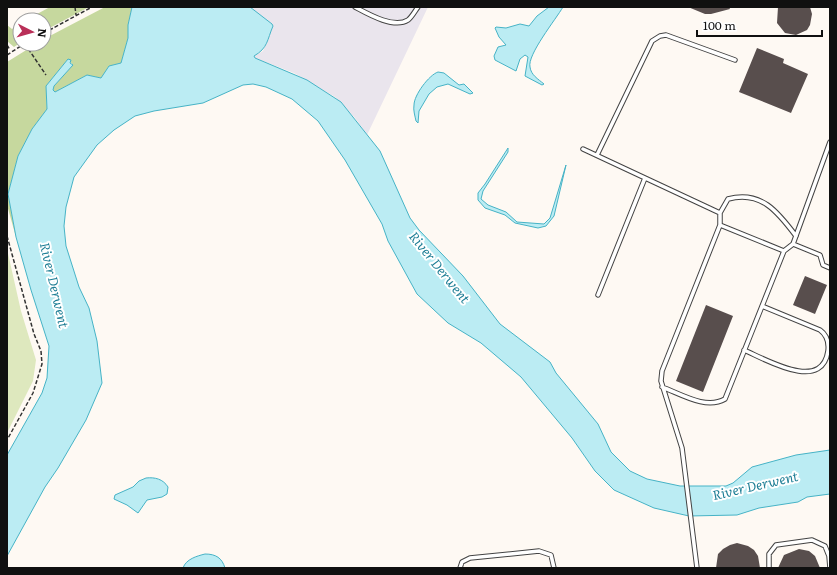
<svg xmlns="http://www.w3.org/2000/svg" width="837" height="575" viewBox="0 0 837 575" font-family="Literata,serif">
	<rect width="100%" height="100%" fill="#fef9f3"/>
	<!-- industrial -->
	<path fill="#eae5ed" d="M 250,7 L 428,7 L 367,135 L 355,118 L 335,97 L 294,73 L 255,58 L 254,56 L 263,51 L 273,26 Z"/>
	<!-- green -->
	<path fill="#dee8be" d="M 7,249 L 21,311 L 36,360 L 33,381 L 7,433 Z"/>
	<!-- forest -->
	<path fill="#c6d89e" d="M 50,7 L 89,7 L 44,31 L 44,20 L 26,20 Z
		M 105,7 L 132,7 L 128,25 L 128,38 L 121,63 L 109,66 L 101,78 L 87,75 L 55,92 L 53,90 L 54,86 L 73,65 L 68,59 L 46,86 L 47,109 L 32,129 L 18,156 L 8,194 L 16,237 L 7,205 L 7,62 L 36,44 L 44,44 L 44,39 Z
		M 20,23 L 20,43 L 14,47 L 7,41 L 7,25 L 12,29 Z"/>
	<!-- water -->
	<path fill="#bbecf3" stroke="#46b3c6" d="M 132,7 L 250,7 L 272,24 L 273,26 C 267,40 268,48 254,56 L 255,58 L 307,80 L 341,102 L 380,151 L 410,218 L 419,230 L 463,276 L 500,324 L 550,362 L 556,373 L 598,424 L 611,452 L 630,471 L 647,479 L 680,486 L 726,486 L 733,483 L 752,467 L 796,455 L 830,450 L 830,494 L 807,497 L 798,502 L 759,508 L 737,515 L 689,516 L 654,508 L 614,490 L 595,471 L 572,438 L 521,377 L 481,343 L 448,323 L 417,294 L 388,241 L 382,224 L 345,160 L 318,121 L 292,99 L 266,87 L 253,84 L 243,85 L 203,103 L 154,111 L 135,116 L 114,130 L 97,145 L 74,177 L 66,207 L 64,226 L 66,246 L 79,287 L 89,308 L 97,341 L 102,383 L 86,420 L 58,468 L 45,487 L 7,556 L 7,455 L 42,393 L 47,378 L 49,346 L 31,290 L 16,237 L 8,194 L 18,156 L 32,129 L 47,109 L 46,86 L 68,59 L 71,60 L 70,63 L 73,65 L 54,86 L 53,90 L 55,92 L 87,75 L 101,78 L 109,66 L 121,63 L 128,38 L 128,25 Z
		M 549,7 L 563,7 C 556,19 527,55 530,67 C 531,75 538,79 544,84 L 542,85 L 525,76 L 528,57 L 525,55 L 520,59 L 516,71 L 495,60 L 494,56 L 498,47 L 506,45 L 499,37 L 495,28 L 496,27 L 506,28 L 520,24 L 529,26 L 537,16 Z
		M 438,72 L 444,73 L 459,85 L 464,84 L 473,93 L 470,94 L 448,84 L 437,87 L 429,94 L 419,111 L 418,123 L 416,121 C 415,116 413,110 414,105 C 414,95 429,75 438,72 Z
		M 508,148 L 508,152 L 483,191 L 481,199 L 488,205 L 506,212 L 517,222 L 544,224 L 550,218 L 566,165 L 554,216 L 546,226 L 538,228 L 515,223 L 505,215 L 485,208 L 478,200 L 478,193 L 485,184 Z
		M 146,478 C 155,477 163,479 168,487 L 167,494 L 162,497 L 147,500 L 138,513 L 127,505 L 114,499 L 115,495 L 133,487 L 139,481 Z
		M 205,554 C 216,554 222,558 225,568 L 183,568 C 186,559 197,556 205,554 Z"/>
	<!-- building -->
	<path fill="#584e4d" d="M 688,7 L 729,7 L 730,9 L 711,14 L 705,14 Z
		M 778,7 L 810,7 L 812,14 L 810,25 L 807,30 L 796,35 L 785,33 L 777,23 Z
		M 757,48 L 784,59 L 783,63 L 808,74 L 791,113 L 739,92 Z
		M 805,276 L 827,285 L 815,314 L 793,305 Z
		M 706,305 L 733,316 L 703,392 L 676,381 Z
		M 737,543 L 748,546 L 754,550 L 758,556 L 760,568 L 716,568 L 718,554 L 723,549 L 730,545 Z
		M 799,549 L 809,551 L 815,556 L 820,568 L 778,568 L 784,555 Z"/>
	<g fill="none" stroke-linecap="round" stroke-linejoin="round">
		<defs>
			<path id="lane" d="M 355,7 C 368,14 394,29 408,20 C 412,17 415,11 418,7
				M 583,149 L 720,213
				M 597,155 L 652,41 L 660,36 L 666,35 L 735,60
				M 720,225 L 784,251
				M 793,244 L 820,255 L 823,265 L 830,268
				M 598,295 L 645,178
				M 744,350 C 765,359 822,393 828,351 C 829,343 827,335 820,330 L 762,306
				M 662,387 C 681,394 706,410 725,399 L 784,251 L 793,244 L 830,142
				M 460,568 L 462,562 L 470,558 L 539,551 L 551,555 L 554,568
				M 697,568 L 682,448 L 661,381 L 662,371 L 720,225 L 720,213 L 728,199 C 761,190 778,212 796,236
				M 769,568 L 769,554 L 776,545 L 812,540 L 825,546 L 829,556 L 830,568"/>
		</defs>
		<!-- lane casing -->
		<use href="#lane" stroke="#434343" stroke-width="5.5"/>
		<!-- path -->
		<path stroke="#323232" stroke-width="1.5" stroke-dasharray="4 2" stroke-linecap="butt" d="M 75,7 L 76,15
			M 44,33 L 92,7
			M 25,44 L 46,75
			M 7,45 L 10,50
			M 7,55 L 24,44
			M 7,236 L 34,334 L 41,351 L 42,364 L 33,393 L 7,440"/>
		<!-- lane -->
		<use href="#lane" stroke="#fff" stroke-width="3.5"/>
	</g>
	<g text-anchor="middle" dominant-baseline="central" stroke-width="4" stroke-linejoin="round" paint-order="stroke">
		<!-- water labels -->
		<g font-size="13" font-style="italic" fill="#1e7e95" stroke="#fff">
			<text transform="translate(440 267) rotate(51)">River Derwent</text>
			<text transform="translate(55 285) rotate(77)">River Derwent</text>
			<text transform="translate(755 485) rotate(-13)">River Derwent</text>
		</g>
	</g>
	<!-- border -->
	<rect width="837" height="575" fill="none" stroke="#101010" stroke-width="16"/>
	<!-- north arrow -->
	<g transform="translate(32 32) rotate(96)"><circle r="19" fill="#ffffff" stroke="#9f9f9f"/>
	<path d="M0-3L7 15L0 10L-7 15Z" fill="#b92f58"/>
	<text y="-6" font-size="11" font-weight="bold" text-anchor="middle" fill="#101010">N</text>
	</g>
	<!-- scale -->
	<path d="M697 30v6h125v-6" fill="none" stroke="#101010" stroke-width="2"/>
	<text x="703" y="30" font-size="12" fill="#101010" stroke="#ffffff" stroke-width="3" paint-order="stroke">100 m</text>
</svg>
